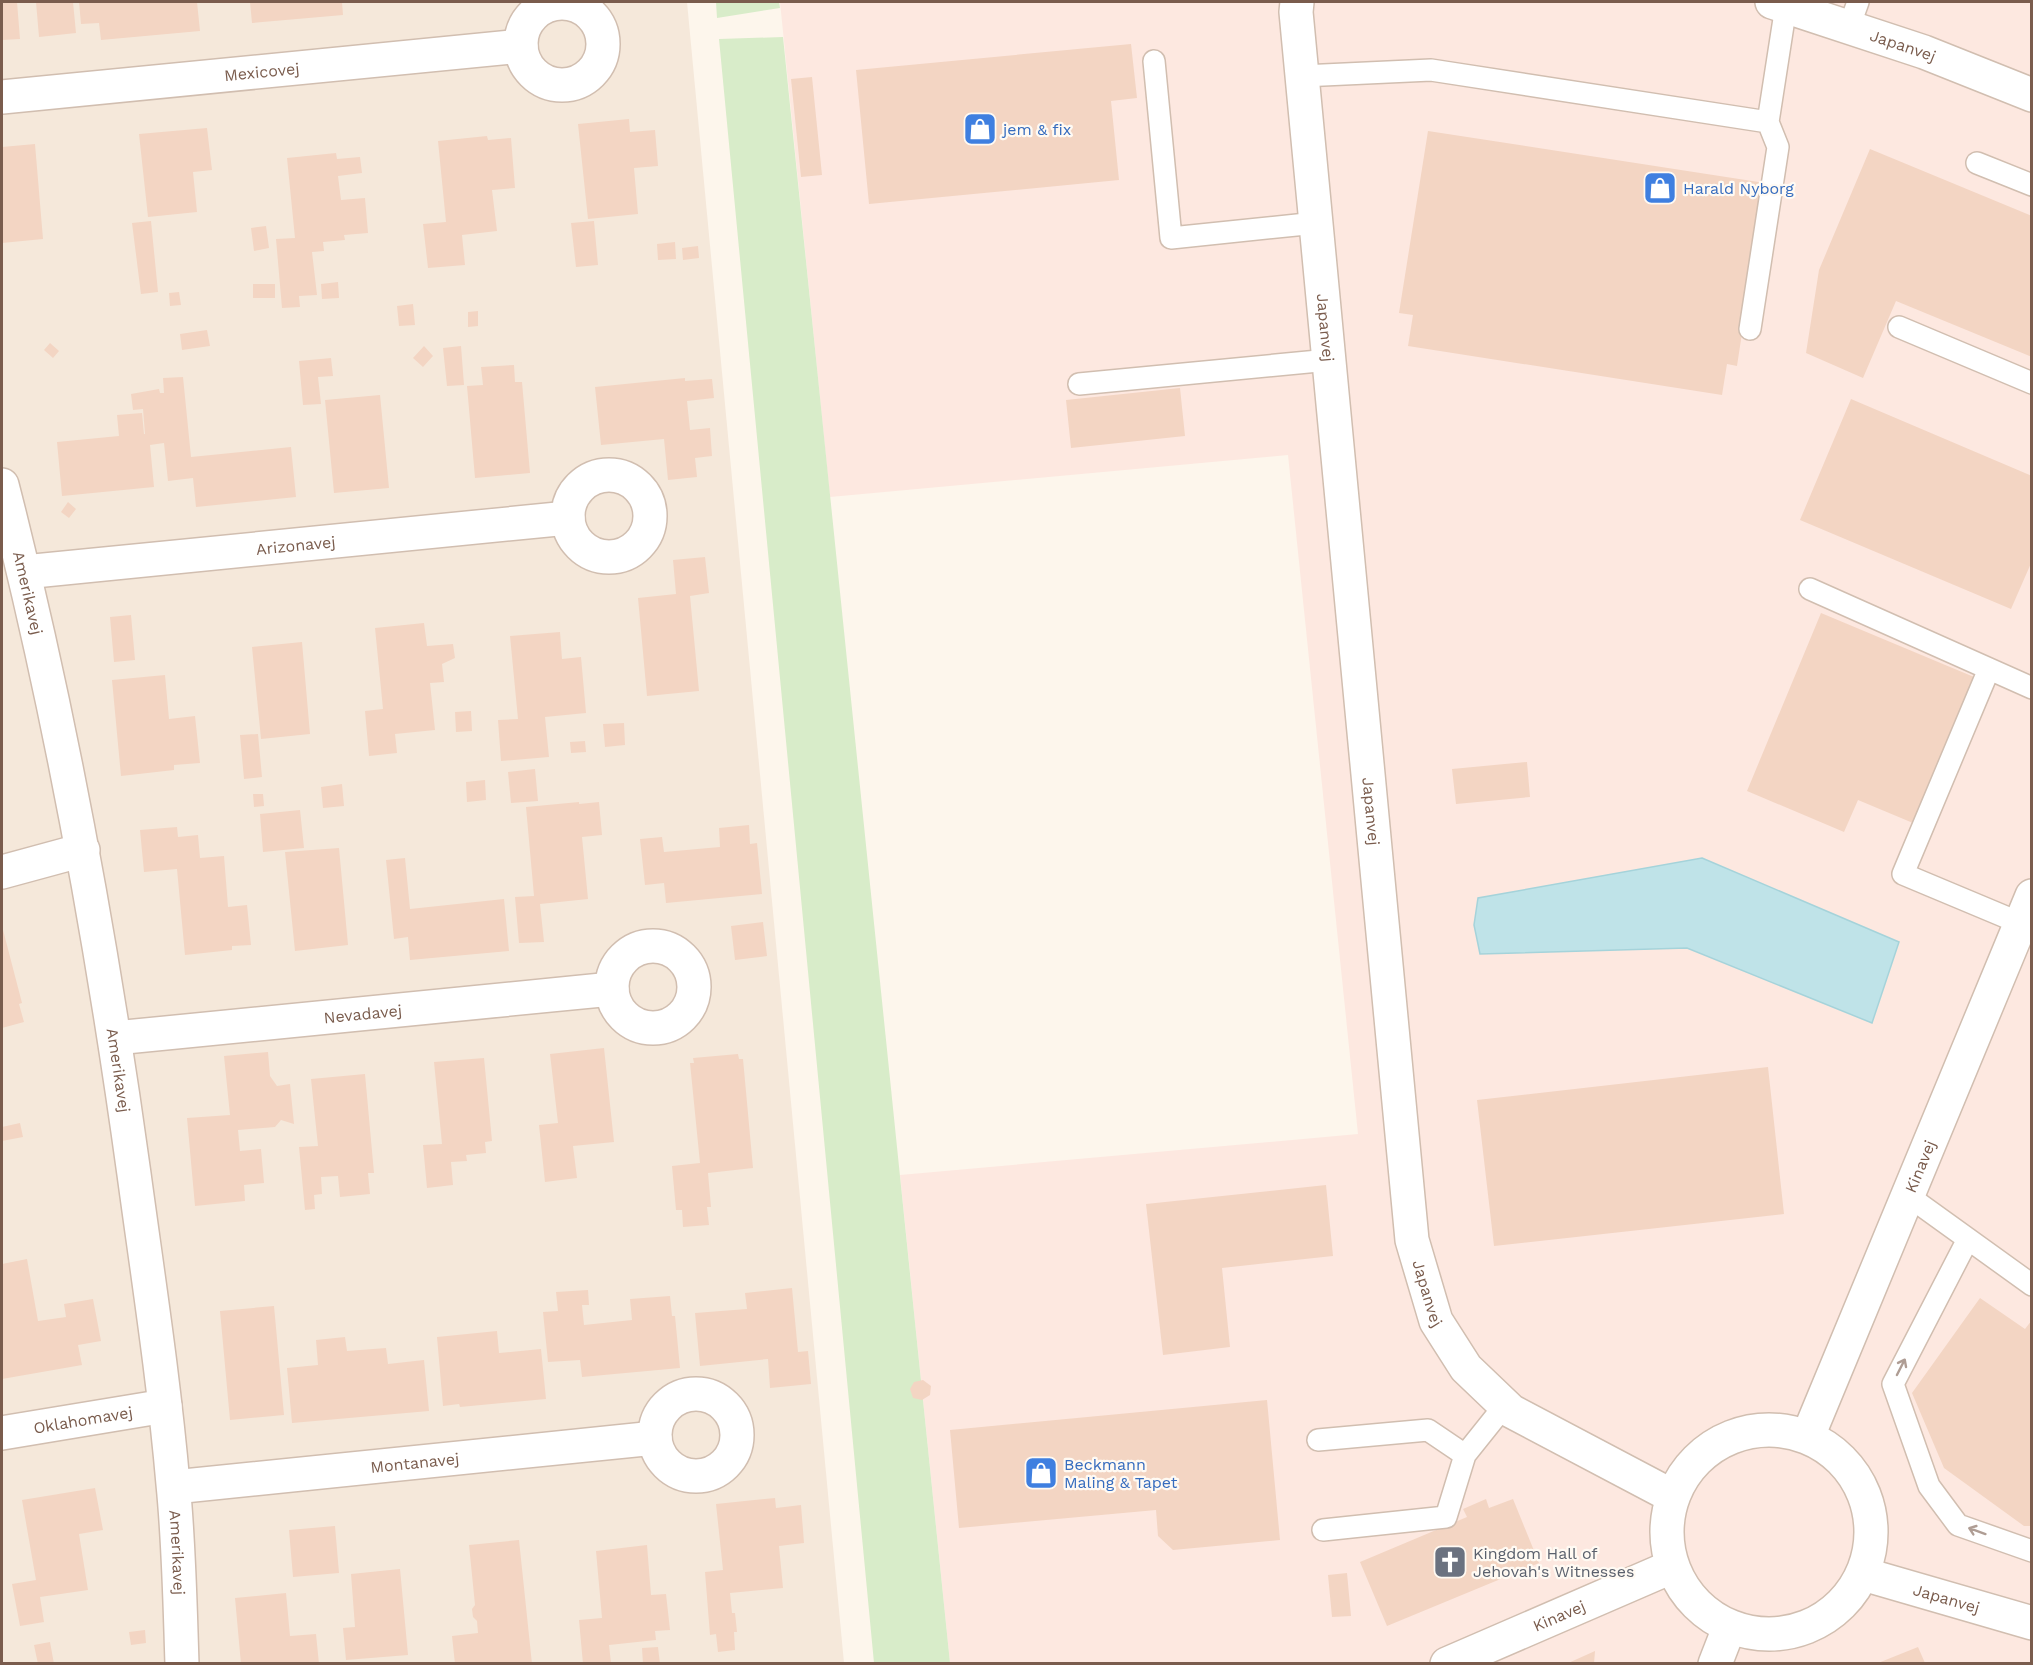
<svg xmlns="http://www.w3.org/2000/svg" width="2033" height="1665" viewBox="0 0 2033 1665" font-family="'Work Sans',sans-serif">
	<rect width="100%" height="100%" fill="#fdf6ec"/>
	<!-- residential -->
	<path fill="#f5e8da" d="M 2,2 L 687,2 L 844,1663 L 2,1664 Z"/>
	<!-- commercial -->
	<path fill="#fde8e0" d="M 780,2 L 2031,2 L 2031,1663 L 950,1663 L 900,1175 L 1358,1134 L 1288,455 L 830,497 Z"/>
	<!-- green -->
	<path fill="#d8ecc9" d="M 716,2 L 779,2 L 780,8 L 717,18 Z
		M 783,37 L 950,1663 L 874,1663 L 719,39 Z"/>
	<!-- water -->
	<path fill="#bfe3e8" stroke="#a5d3da" stroke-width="1.5" d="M 1702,858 L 1899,942 L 1872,1023 L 1687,948 L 1480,954 L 1474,925 L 1478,898 Z"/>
	<!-- building -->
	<path fill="#f3d5c3" d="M 2,2 L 17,2 L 20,39 L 2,40 Z
		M 36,2 L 73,2 L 76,33 L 39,37 Z
		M 79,2 L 197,2 L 200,31 L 101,40 L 99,23 L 81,24 Z
		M 250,2 L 342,2 L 343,15 L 252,23 Z
		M 1131,44 L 1137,98 L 1111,101 L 1119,180 L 869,204 L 856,70 Z
		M 812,77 L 822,175 L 801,177 L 791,79 Z
		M 629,119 L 630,132 L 655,130 L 658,166 L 634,168 L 638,214 L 588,219 L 578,124 Z
		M 207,128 L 212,170 L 193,172 L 197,212 L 148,217 L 139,134 Z
		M 1428,131 L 1765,183 L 1737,366 L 1727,364 L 1722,395 L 1408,346 L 1413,315 L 1399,313 Z
		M 487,136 L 488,140 L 511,138 L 515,188 L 492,190 L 497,231 L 462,235 L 465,265 L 428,268 L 423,224 L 446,222 L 438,141 Z
		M 35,144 L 43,239 L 2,243 L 2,147 Z
		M 1870,149 L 2032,216 L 2032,357 L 1896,301 L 1863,378 L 1806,353 L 1819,270 Z
		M 336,153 L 337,159 L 360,157 L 362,173 L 338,176 L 341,200 L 365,198 L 368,233 L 344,235 L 345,240 L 323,242 L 324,251 L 312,252 L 317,295 L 299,296 L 300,307 L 282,308 L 276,239 L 295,238 L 287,158 Z
		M 151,221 L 158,292 L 141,294 L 132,223 Z
		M 594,221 L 598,265 L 576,267 L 571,223 Z
		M 266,226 L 269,248 L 254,251 L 251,228 Z
		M 675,242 L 676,259 L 658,260 L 657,244 Z
		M 698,246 L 699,258 L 683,260 L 682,248 Z
		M 338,282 L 339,298 L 322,299 L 321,284 Z
		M 253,284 L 275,284 L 275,298 L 253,298 Z
		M 179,292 L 181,305 L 170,306 L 169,293 Z
		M 413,304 L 415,325 L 399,326 L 397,306 Z
		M 478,311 L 478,326 L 468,327 L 468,312 Z
		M 207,330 L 210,346 L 182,350 L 180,334 Z
		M 50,343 L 59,351 L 53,358 L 44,350 Z
		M 424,346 L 433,356 L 423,367 L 413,358 Z
		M 461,346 L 464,385 L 447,386 L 443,348 Z
		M 331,358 L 333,376 L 318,377 L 321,404 L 303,405 L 299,361 Z
		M 514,365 L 515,382 L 522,382 L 530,473 L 475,478 L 467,386 L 483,385 L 481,367 Z
		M 183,377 L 191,457 L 291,447 L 296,497 L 196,507 L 193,478 L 168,481 L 164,443 L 150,445 L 154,487 L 62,496 L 57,442 L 119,436 L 117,415 L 142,413 L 144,434 L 145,434 L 143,409 L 133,410 L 131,394 L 159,389 L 160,393 L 164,393 L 163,378 Z
		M 685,378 L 685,381 L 712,379 L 714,398 L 687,401 L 690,430 L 710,428 L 712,456 L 695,458 L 697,477 L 668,480 L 664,439 L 601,445 L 595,387 Z
		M 1180,388 L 1185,436 L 1071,448 L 1066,400 Z
		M 380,395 L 389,488 L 334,493 L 325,400 Z
		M 1851,399 L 2032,476 L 2032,561 L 2011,609 L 1800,520 Z
		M 68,502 L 76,509 L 69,518 L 61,512 Z
		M 705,557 L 709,593 L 690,596 L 699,691 L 647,696 L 638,598 L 676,594 L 673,560 Z
		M 1821,613 L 1974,677 L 1913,823 L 1858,800 L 1844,832 L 1747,791 Z
		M 131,615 L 135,660 L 114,662 L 110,617 Z
		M 424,623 L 427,646 L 453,644 L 455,658 L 442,664 L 444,682 L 430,683 L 435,730 L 395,734 L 397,753 L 369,756 L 365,711 L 383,709 L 375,628 Z
		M 560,632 L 562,659 L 581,657 L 586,713 L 545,717 L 549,757 L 501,761 L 498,720 L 518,719 L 510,636 Z
		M 302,642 L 310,734 L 261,739 L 252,647 Z
		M 165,675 L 169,719 L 195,716 L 200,763 L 174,765 L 174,770 L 121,776 L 112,680 Z
		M 471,711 L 472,731 L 456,732 L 455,712 Z
		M 624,723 L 625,745 L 605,747 L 603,724 Z
		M 258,734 L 262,777 L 244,779 L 240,735 Z
		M 585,741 L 586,752 L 571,753 L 570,742 Z
		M 1527,762 L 1530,797 L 1456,804 L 1452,769 Z
		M 535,769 L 538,801 L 511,803 L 508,772 Z
		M 485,780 L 486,800 L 467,802 L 466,782 Z
		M 342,784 L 344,806 L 323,808 L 321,787 Z
		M 253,794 L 263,794 L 264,806 L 254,807 Z
		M 579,802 L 579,804 L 599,802 L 602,835 L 582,837 L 588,899 L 540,904 L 544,942 L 519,943 L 515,897 L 534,896 L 526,807 Z
		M 300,810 L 304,848 L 263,852 L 260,814 Z
		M 749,825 L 750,844 L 757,843 L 762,894 L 666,903 L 664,883 L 645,885 L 640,839 L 662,837 L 664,852 L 720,847 L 719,828 Z
		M 177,827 L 178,837 L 198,835 L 200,858 L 224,856 L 228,907 L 247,905 L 251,945 L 232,946 L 232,950 L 185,955 L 177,869 L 144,872 L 140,830 Z
		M 339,848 L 348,945 L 295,951 L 285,852 Z
		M 405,858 L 410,909 L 504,899 L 509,951 L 410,960 L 408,937 L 394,939 L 386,860 Z
		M 763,922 L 767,956 L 735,960 L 731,926 Z
		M 2,926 L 22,1003 L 19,1004 L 24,1022 L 2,1028 Z
		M 604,1048 L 614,1142 L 573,1146 L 577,1178 L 545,1182 L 539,1125 L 558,1123 L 550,1054 Z
		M 268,1052 L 270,1076 L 277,1086 L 290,1084 L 294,1124 L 281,1120 L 275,1127 L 238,1130 L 240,1151 L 261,1149 L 264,1183 L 244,1185 L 245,1201 L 195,1206 L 187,1118 L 230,1115 L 224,1056 Z
		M 738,1054 L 739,1059 L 743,1059 L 753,1168 L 708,1173 L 711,1207 L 707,1207 L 709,1225 L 683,1227 L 682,1210 L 676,1210 L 672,1166 L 700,1163 L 690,1063 L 694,1063 L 693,1058 Z
		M 484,1058 L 492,1141 L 485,1142 L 486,1153 L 466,1155 L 467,1161 L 451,1162 L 453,1185 L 427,1188 L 423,1145 L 442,1144 L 434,1062 Z
		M 1768,1067 L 1784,1214 L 1494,1246 L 1477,1100 Z
		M 365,1074 L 374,1173 L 368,1173 L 370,1194 L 340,1197 L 338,1176 L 321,1177 L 322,1194 L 314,1195 L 315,1209 L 305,1210 L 299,1147 L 318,1146 L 311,1079 Z
		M 20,1123 L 23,1137 L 2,1141 L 2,1127 Z
		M 1326,1185 L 1333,1256 L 1222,1268 L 1230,1347 L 1163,1355 L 1146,1204 Z
		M 27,1259 L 38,1321 L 66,1317 L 64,1304 L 93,1299 L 101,1341 L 78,1345 L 82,1365 L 2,1379 L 2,1264 Z
		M 792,1288 L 798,1352 L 808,1351 L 811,1384 L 770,1388 L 768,1359 L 700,1366 L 695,1313 L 747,1309 L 745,1293 Z
		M 588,1290 L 589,1305 L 582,1305 L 584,1325 L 632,1320 L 630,1299 L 670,1296 L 672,1316 L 675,1316 L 680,1368 L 582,1377 L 580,1360 L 548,1362 L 543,1312 L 558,1311 L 556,1292 Z
		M 1980,1298 L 2025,1329 L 2032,1320 L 2032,1526 L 2024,1526 L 1944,1468 L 1912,1393 Z
		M 274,1306 L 284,1415 L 230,1420 L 220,1311 Z
		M 497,1331 L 499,1353 L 541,1349 L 546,1399 L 460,1407 L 459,1404 L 443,1406 L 437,1337 Z
		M 345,1337 L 347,1351 L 386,1348 L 388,1364 L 424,1360 L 429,1411 L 292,1423 L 287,1368 L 318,1365 L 316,1340 Z
		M 923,1380 L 931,1386 L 930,1395 L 922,1400 L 913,1398 L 910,1389 L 914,1382 Z
		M 1267,1400 L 1280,1540 L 1173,1550 L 1158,1536 L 1156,1510 L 959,1528 L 950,1430 Z
		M 95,1488 L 103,1530 L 79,1534 L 88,1590 L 40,1597 L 44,1622 L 20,1626 L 12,1584 L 36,1580 L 22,1500 Z
		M 775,1498 L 776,1508 L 801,1505 L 804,1543 L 779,1546 L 783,1588 L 730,1593 L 732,1613 L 735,1613 L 737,1632 L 734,1632 L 735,1650 L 718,1652 L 716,1634 L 710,1635 L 705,1572 L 723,1570 L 716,1504 Z
		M 1486,1499 L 1489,1508 L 1513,1499 L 1539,1563 L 1387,1626 L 1360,1562 L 1467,1517 L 1463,1509 Z
		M 335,1526 L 339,1573 L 293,1577 L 289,1530 Z
		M 519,1540 L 532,1664 L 455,1664 L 452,1636 L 478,1633 L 477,1621 L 473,1617 L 472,1609 L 475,1605 L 469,1545 Z
		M 647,1545 L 651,1595 L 666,1594 L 670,1630 L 655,1631 L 656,1640 L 609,1645 L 611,1663 L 583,1664 L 579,1620 L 602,1618 L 596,1551 Z
		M 400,1569 L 408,1655 L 346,1660 L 343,1628 L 355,1627 L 351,1574 Z
		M 1347,1573 L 1351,1616 L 1332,1617 L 1328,1575 Z
		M 286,1593 L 290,1636 L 316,1634 L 319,1664 L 241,1664 L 235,1598 Z
		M 145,1630 L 146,1643 L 131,1645 L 129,1632 Z
		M 50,1642 L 54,1664 L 38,1664 L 34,1645 Z
		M 658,1647 L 660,1664 L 643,1664 L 642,1648 Z
		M 1918,1647 L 1925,1663 L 1878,1663 Z
		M 1595,1651 L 1594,1664 L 1566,1664 Z"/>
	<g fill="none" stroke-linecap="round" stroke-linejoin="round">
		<defs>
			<path id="service" d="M 1849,27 L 1858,2
				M 1154,61 L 1171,238 L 1316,223
				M 1302,76 L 1431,70 L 1768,122 L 1786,6
				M 1977,163 L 2032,185
				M 1899,327 L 2032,383
				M 1750,329 L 1778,147 L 1768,122
				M 1079,384 L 1329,360
				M 1810,589 L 2032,688
				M 1989,669 L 1903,874 L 2020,923
				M 1907,1195 L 2032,1285
				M 1968,1239 L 1893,1384 L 1929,1486 L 1958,1525 L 2032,1551
				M 1318,1440 L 1428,1430 L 1465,1455 L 1446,1517 L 1323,1530
				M 1465,1455 L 1505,1405"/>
			<g id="minor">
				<path id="s1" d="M 1297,2 L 1296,12 L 1412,1240 L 1436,1321 L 1466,1368 L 1511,1411 L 1672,1496"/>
				<path id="s2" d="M 1772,2 L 1924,52 L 2032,95"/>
				<circle cx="562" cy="44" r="41"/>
				<path id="s3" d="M 2,97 L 521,46"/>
				<circle cx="609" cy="516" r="41"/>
				<path id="s4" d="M 2,485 C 60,711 102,942 134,1174 C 148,1277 164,1380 173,1484 C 179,1543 180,1604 182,1664"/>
				<path id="s5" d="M 24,572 L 568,518"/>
				<path d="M 2,872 L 83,850"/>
				<circle cx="653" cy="987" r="41"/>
				<path id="s6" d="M 115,1038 L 612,989"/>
				<circle cx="696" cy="1435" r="41"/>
				<circle cx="1769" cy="1532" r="102"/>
				<path id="s7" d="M 2,1433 L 165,1406"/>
				<path id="s8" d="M 1808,1436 L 2032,896"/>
				<path id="s9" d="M 174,1487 L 655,1438"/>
				<path id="s10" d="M 1863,1574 L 2032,1623"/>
				<path id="s11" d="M 1447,1664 L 1671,1567"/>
				<path d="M 1715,1664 L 1729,1628"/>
			</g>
		</defs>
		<!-- service casing -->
		<use href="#service" stroke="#d1beb0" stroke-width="24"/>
		<!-- minor casing -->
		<use href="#minor" stroke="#d1beb0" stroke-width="36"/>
		<!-- service -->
		<use href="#service" stroke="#fff" stroke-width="21"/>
		<!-- minor -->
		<use href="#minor" stroke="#fff" stroke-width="33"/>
	</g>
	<!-- one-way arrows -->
	<defs><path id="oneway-shaft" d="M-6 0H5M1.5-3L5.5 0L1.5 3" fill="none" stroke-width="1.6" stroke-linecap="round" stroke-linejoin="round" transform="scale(1.5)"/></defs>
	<g stroke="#af9d94">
		<use href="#oneway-shaft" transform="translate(1901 1367) rotate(-63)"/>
		<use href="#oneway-shaft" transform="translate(1977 1531) rotate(-160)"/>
	</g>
	<!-- icons -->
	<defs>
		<symbol id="shop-square" viewBox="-11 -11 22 22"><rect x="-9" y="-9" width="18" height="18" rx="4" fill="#3f7fe0" stroke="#fffaf3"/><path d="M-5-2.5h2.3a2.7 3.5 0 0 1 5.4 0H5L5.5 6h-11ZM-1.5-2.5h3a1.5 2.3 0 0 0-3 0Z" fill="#fff"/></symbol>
		<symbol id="church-square" viewBox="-11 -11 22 22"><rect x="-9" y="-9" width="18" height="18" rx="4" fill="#6b7280" stroke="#fffaf3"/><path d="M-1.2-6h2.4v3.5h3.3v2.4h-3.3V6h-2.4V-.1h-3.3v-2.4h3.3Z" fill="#fff"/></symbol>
	</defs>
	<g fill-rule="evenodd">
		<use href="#shop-square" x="961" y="110" width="38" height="38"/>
		<use href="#shop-square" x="1641" y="169" width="38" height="38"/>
		<use href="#shop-square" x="1022" y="1454" width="38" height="38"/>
		<use href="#church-square" x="1431" y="1543" width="38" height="38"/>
	</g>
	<g text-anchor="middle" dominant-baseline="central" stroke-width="4.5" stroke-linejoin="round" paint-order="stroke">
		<!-- street labels -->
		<g font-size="16" fill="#7a5c4d" stroke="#fffaf3">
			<text stroke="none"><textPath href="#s2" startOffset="138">Japanvej</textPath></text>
			<text stroke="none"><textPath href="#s3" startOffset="261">Mexicovej</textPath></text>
			<text stroke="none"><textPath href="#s1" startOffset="327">Japanvej</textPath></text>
			<text stroke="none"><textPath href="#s5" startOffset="273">Arizonavej</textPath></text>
			<text stroke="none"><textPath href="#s4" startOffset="111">Amerikavej</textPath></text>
			<text stroke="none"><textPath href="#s1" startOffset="813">Japanvej</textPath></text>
			<text stroke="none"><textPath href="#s6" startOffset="249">Nevadavej</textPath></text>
			<text stroke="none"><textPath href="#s4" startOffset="597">Amerikavej</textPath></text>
			<text stroke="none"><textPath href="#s8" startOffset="292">Kinavej</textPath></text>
			<text stroke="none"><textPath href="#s1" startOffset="1299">Japanvej</textPath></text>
			<text stroke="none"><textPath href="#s7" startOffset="82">Oklahomavej</textPath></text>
			<text stroke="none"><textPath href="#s9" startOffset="242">Montanavej</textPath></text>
			<text stroke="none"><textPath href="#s4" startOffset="1083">Amerikavej</textPath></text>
			<text stroke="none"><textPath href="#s10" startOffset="87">Japanvej</textPath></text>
			<text stroke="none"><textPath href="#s11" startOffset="122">Kinavej</textPath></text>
		</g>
		<!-- shop labels -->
		<g font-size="16" fill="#366cbe" stroke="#fffaf3" text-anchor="start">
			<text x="1003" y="129">jem &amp; fix</text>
			<text x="1683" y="188">Harald Nyborg</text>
			<text x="1064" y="1464">Beckmann<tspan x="1064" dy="18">Maling &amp; Tapet</tspan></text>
		</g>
		<!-- worship labels -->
		<g font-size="16" fill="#5b616d" stroke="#fffaf3" text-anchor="start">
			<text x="1473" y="1553">Kingdom Hall of<tspan x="1473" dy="18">Jehovah's Witnesses</tspan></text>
		</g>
	</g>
	<!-- border -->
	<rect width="2033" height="1665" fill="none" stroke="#7a5c4d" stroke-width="6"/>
</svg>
